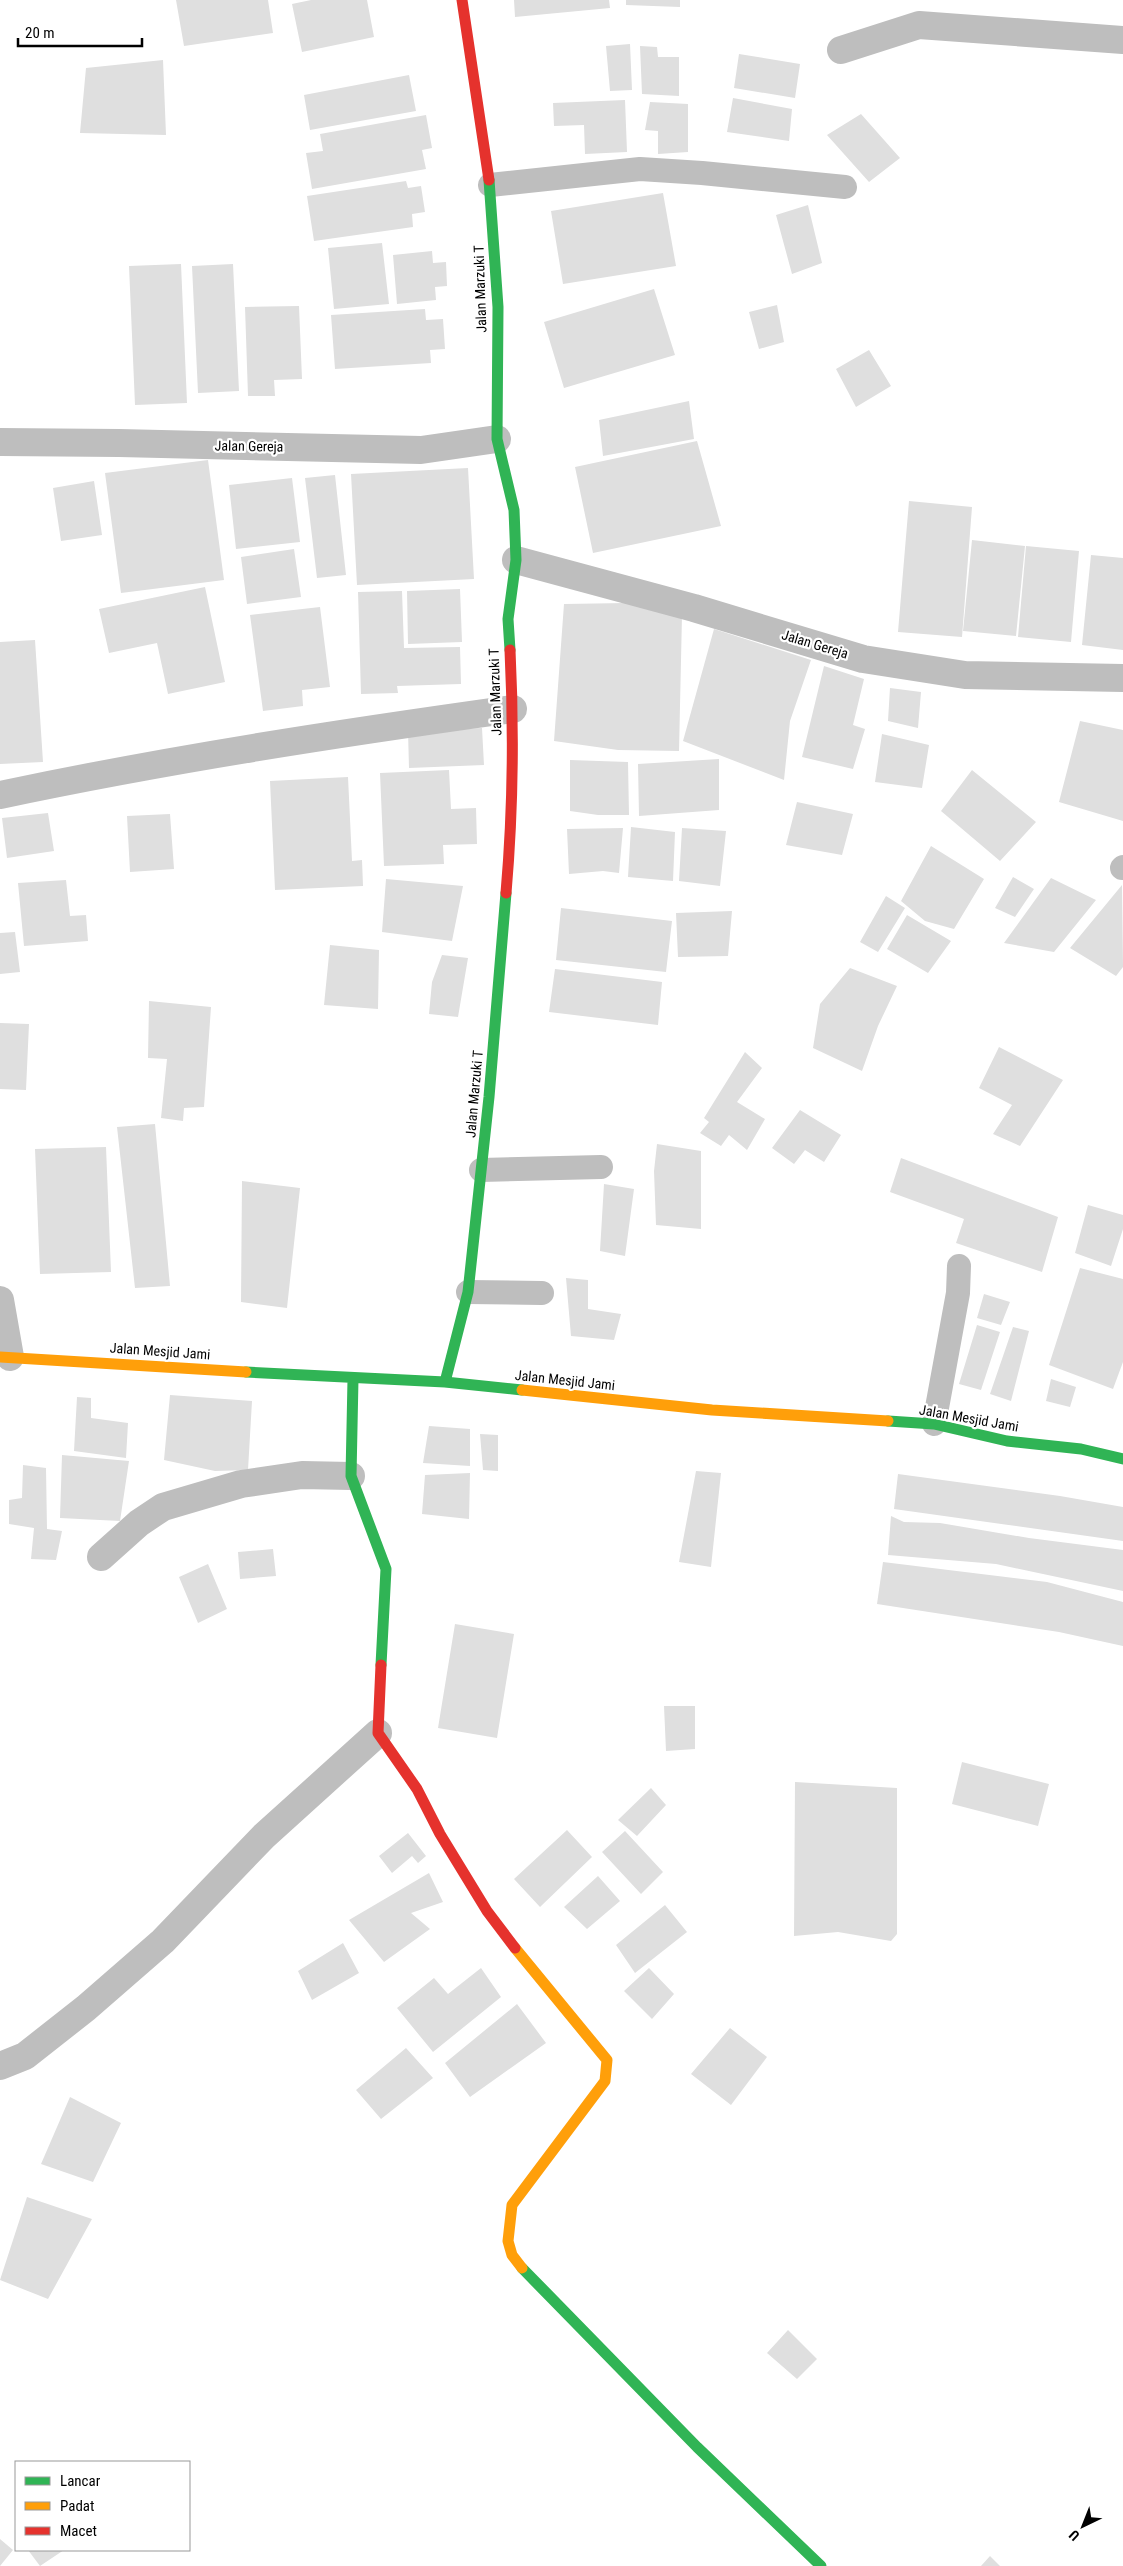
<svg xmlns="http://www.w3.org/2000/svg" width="1123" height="2566" viewBox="0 0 1123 2566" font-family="'Roboto Condensed',sans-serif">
	<rect width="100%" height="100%" fill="#fff"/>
	<!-- building -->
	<path fill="#dfdfdf" d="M 176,0 L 268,0 L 273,33 L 184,46 Z
		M 311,0 L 367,0 L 374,37 L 302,52 L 292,4 Z
		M 514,0 L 609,0 L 610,8 L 515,17 Z
		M 626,0 L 680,0 L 680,7 L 626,5 Z
		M 630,44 L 632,90 L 610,91 L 606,46 Z
		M 640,46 L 657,47 L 658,57 L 679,57 L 679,96 L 642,94 Z
		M 739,54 L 800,64 L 795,98 L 734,88 Z
		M 163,60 L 166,135 L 80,133 L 86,68 Z
		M 409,75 L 416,111 L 310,130 L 304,95 Z
		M 733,98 L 792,109 L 789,141 L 727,132 Z
		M 625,100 L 627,152 L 585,154 L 584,125 L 554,126 L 553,103 Z
		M 650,102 L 688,104 L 688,152 L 658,154 L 658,131 L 645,130 Z
		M 861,114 L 900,158 L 869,182 L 827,135 Z
		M 426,115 L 432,148 L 422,150 L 426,169 L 312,189 L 306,153 L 323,151 L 320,134 Z
		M 406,181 L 408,188 L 421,186 L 425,212 L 412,214 L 413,227 L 314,241 L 307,196 Z
		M 663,193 L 676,266 L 563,284 L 551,211 Z
		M 808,205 L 822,263 L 792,274 L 776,215 Z
		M 382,243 L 389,304 L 334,309 L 328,248 Z
		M 432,251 L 433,263 L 446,262 L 447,286 L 435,287 L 436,300 L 397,304 L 393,255 Z
		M 181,264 L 187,403 L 135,405 L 129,266 Z
		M 233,264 L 239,391 L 198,393 L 192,266 Z
		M 654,289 L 675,355 L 564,388 L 544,322 Z
		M 777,305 L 784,342 L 759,349 L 749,312 Z
		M 299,306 L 302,379 L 274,380 L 275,396 L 248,396 L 245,307 Z
		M 425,309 L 426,320 L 443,319 L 445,349 L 430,350 L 431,363 L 335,369 L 331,315 Z
		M 869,350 L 891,386 L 856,407 L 836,369 Z
		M 689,401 L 694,439 L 603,456 L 599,420 Z
		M 697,441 L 721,526 L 593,553 L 575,467 Z
		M 208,460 L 224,580 L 121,593 L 105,473 Z
		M 468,468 L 474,579 L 357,585 L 351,474 Z
		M 335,475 L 346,575 L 317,578 L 305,478 Z
		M 292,478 L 300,542 L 236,549 L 229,485 Z
		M 94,481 L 102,535 L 61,541 L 53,488 Z
		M 909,501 L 972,507 L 962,637 L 898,632 Z
		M 972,540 L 1025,546 L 1016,636 L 963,631 Z
		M 1026,546 L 1079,551 L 1071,642 L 1018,637 Z
		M 294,549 L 301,597 L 247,604 L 241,557 Z
		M 1091,555 L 1123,558 L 1123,650 L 1082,645 Z
		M 205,587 L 225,682 L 168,694 L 157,643 L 109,653 L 99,609 Z
		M 460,589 L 462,642 L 408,644 L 407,591 Z
		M 402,591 L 404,648 L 460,647 L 461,684 L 397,686 L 398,693 L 361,694 L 358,592 Z
		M 626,603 L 682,615 L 679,751 L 618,750 L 554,741 L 564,604 Z
		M 320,607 L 330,687 L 302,690 L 303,706 L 263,711 L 250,615 Z
		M 714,629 L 811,660 L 790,721 L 784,780 L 683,741 Z
		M 35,640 L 43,762 L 0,764 L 0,642 Z
		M 824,666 L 864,679 L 853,725 L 865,729 L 853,769 L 802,757 Z
		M 890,688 L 921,692 L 918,728 L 888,721 Z
		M 1080,721 L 1123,730 L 1123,821 L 1059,802 Z
		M 482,728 L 484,765 L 409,768 L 408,731 Z
		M 882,734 L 929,745 L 922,788 L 875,782 Z
		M 719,759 L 719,810 L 639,816 L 638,764 Z
		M 570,760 L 628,762 L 629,815 L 598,815 L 570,811 Z
		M 449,770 L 451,809 L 476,808 L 477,844 L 443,845 L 444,864 L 384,866 L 380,773 Z
		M 972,770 L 1036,822 L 1000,861 L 941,811 Z
		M 348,777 L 352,861 L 362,860 L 363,886 L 275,890 L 270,781 Z
		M 797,802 L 853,814 L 842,855 L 786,845 Z
		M 48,813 L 54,851 L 7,858 L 2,818 Z
		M 170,814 L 174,869 L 130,872 L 127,816 Z
		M 631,827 L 675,832 L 673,881 L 628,877 Z
		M 623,828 L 619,873 L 603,871 L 569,874 L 567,829 Z
		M 682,828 L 726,831 L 720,886 L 679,881 Z
		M 931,846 L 984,879 L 954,929 L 925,921 L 901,901 Z
		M 1013,877 L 1034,889 L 1015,917 L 995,908 Z
		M 1051,878 L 1096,900 L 1054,952 L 1004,943 Z
		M 386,879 L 463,886 L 452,941 L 382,932 Z
		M 66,880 L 70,916 L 86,915 L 88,941 L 24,946 L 18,883 Z
		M 1122,885 L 1123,967 L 1116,976 L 1070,948 Z
		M 886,896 L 905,908 L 878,952 L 860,942 Z
		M 561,908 L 672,921 L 666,972 L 556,960 Z
		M 732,911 L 728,956 L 678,957 L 676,913 Z
		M 907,915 L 951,941 L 928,973 L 887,949 Z
		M 15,932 L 20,972 L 0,974 L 0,933 Z
		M 330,945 L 379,950 L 378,1009 L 324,1005 Z
		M 442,955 L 468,958 L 458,1017 L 429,1014 L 432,982 Z
		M 850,968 L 897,986 L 878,1026 L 862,1071 L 813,1048 L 820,1004 Z
		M 555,969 L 662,982 L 658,1025 L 549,1012 Z
		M 149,1001 L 211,1007 L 204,1107 L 184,1108 L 183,1121 L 161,1118 L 167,1059 L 148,1058 Z
		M 0,1023 L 29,1024 L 26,1090 L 0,1089 Z
		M 999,1047 L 1063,1080 L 1020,1146 L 993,1134 L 1012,1105 L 979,1088 Z
		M 745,1052 L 762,1068 L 737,1102 L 765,1119 L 747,1150 L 729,1135 L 721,1146 L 700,1133 L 709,1122 L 704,1118 Z
		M 800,1110 L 841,1135 L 824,1162 L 805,1150 L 794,1164 L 772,1148 Z
		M 155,1124 L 170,1286 L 135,1288 L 117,1127 Z
		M 657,1144 L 701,1151 L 701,1229 L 656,1225 L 654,1171 Z
		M 106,1147 L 111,1272 L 40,1274 L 35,1149 Z
		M 901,1158 L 1058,1217 L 1042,1272 L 956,1243 L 964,1219 L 890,1192 Z
		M 242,1181 L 300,1188 L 287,1308 L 241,1302 Z
		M 604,1184 L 634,1189 L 625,1256 L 600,1251 Z
		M 1088,1205 L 1123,1215 L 1123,1229 L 1111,1266 L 1075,1253 Z
		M 1080,1268 L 1123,1279 L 1123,1362 L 1113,1389 L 1049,1365 Z
		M 566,1278 L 588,1280 L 588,1309 L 621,1314 L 614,1340 L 571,1336 Z
		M 984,1294 L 1010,1302 L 1001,1325 L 977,1318 Z
		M 977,1325 L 1000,1332 L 981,1390 L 959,1384 Z
		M 1013,1327 L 1029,1331 L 1011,1401 L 990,1394 Z
		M 1051,1379 L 1076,1387 L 1070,1407 L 1046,1401 Z
		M 170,1395 L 252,1401 L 248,1470 L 215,1471 L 164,1460 Z
		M 77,1397 L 91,1398 L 91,1418 L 128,1423 L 126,1458 L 74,1451 Z
		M 429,1426 L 470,1429 L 470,1466 L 423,1463 Z
		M 480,1434 L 498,1435 L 498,1471 L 483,1470 Z
		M 62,1455 L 129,1461 L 120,1521 L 60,1518 Z
		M 23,1465 L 46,1468 L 47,1529 L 62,1531 L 56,1560 L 31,1559 L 34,1528 L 9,1524 L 9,1500 L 22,1498 Z
		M 696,1471 L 721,1473 L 711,1567 L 679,1562 Z
		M 470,1473 L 469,1519 L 422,1514 L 425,1475 Z
		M 898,1474 L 1060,1496 L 1123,1507 L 1123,1541 L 894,1509 Z
		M 891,1516 L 904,1522 L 940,1523 L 1029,1538 L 1123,1550 L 1123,1591 L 996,1564 L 888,1555 Z
		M 273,1549 L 276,1576 L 240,1579 L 238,1552 Z
		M 883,1562 L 1047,1582 L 1123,1602 L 1123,1646 L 1059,1632 L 877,1604 Z
		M 208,1564 L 227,1609 L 198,1623 L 179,1577 Z
		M 455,1624 L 514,1634 L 497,1738 L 438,1728 Z
		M 664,1706 L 695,1706 L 695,1749 L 666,1751 Z
		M 962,1762 L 1049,1784 L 1038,1826 L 952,1804 Z
		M 795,1782 L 897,1788 L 897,1934 L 891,1941 L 838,1932 L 794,1936 Z
		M 651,1788 L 666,1805 L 637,1836 L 618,1820 Z
		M 567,1830 L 592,1857 L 540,1907 L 514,1879 Z
		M 625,1831 L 663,1872 L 641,1894 L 602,1852 Z
		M 408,1833 L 426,1856 L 418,1863 L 412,1856 L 392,1873 L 379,1856 Z
		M 429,1873 L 443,1902 L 411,1913 L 430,1929 L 384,1962 L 349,1920 Z
		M 598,1876 L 620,1901 L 587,1929 L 564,1907 Z
		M 665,1905 L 687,1932 L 635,1973 L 616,1945 Z
		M 343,1943 L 359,1973 L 312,2000 L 298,1971 Z
		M 481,1968 L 501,1997 L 433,2052 L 397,2008 L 434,1978 L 448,1994 Z
		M 649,1968 L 674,1994 L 652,2019 L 624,1991 Z
		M 517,2004 L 546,2043 L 470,2097 L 445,2063 Z
		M 730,2028 L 767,2057 L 731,2105 L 691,2074 Z
		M 406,2048 L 433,2078 L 381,2119 L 356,2090 Z
		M 70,2097 L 121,2123 L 93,2182 L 41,2164 Z
		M 27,2197 L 92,2219 L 48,2299 L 0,2280 Z
		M 788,2330 L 817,2359 L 797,2379 L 767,2353 Z
		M 0,2539 L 13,2550 L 0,2566 Z
		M 28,2550 L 64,2550 L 40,2566 Z
		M 990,2556 L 1000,2566 L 981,2566 Z"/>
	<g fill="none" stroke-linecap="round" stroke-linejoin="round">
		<!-- lane -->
		<path stroke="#bebebe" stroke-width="24" d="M 490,185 L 640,169 L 702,173 L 845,187
			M 1122,868 L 1123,867
			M 481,1170 L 601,1167
			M 468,1292 L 542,1293
			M 934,1424 L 958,1293 L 959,1266"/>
		<!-- street -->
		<path stroke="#bebebe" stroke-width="28" d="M 841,50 L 919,25 L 1123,40
			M 0,442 L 119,443 L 421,450 L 497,439
			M 516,560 L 694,608 L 863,659 L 965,675 L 1123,678
			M 0,795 C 170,759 341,733 513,709
			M 0,1300 L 10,1357
			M 101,1557 L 139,1523 L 163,1507 L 241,1484 L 302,1475 L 351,1476
			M 0,2066 L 25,2056 L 86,2008 L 163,1941 L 264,1836 L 378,1733"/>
		<!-- fast -->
		<path stroke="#30b455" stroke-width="11" d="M 489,180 L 498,307 L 497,439 L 514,510 L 516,560 L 508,619 L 510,650
			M 246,1372 L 445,1382 L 522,1390
			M 353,1379 L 351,1476 L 386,1569 L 381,1665
			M 445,1382 L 468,1292 L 489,1097 L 506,893
			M 888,1421 L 934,1424 L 1007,1441 L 1081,1449 L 1123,1459
			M 522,2268 L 697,2447 L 821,2566"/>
		<!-- slow -->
		<path stroke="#ff9f0a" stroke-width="11" d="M 0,1357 L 246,1372
			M 522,1390 L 712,1410 L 888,1421
			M 515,1948 L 607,2060 L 605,2081 L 512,2205 L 508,2241 L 512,2255 L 522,2268"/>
		<!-- jam -->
		<path stroke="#e5322d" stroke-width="11" d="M 462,0 L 489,180
			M 506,893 C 513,812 514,731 510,650
			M 381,1665 L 378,1733 L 417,1789 L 440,1834 L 487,1911 L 515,1948"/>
	</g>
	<g text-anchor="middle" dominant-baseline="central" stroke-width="4.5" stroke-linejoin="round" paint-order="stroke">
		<!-- street labels -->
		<g font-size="14" fill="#000" stroke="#fff">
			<text transform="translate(480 289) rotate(-92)">Jalan Marzuki T</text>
			<text transform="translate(249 446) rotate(1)">Jalan Gereja</text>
			<text transform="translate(815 644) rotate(17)">Jalan Gereja</text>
			<text transform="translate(495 692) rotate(-92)">Jalan Marzuki T</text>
			<text transform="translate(474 1094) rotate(-85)">Jalan Marzuki T</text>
			<text transform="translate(160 1351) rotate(4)">Jalan Mesjid Jami</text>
			<text transform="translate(565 1380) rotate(6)">Jalan Mesjid Jami</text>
			<text transform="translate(969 1418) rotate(10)">Jalan Mesjid Jami</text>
		</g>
	</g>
	<!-- legend -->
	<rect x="15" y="2461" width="175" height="90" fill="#ffffff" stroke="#999999"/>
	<rect x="25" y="2477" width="25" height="8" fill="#30b455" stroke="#999999"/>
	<text x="60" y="2486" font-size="15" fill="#000000">Lancar</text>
	<rect x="25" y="2502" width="25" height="8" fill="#ff9f0a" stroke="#999999"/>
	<text x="60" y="2511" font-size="15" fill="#000000">Padat</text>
	<rect x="25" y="2527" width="25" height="8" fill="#e5322d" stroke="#999999"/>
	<text x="60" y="2536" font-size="15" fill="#000000">Macet</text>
	<!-- north arrow -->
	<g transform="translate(1083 2526) rotate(223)" stroke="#ffffff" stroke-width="4" paint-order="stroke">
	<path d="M0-4L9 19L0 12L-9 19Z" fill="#000000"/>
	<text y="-8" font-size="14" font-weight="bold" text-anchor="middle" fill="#000000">U</text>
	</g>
	<!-- scale -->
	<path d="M18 38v8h124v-8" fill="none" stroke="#000000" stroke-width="2.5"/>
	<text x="25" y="38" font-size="15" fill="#000000" stroke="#ffffff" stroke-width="4" paint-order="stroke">20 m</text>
</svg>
